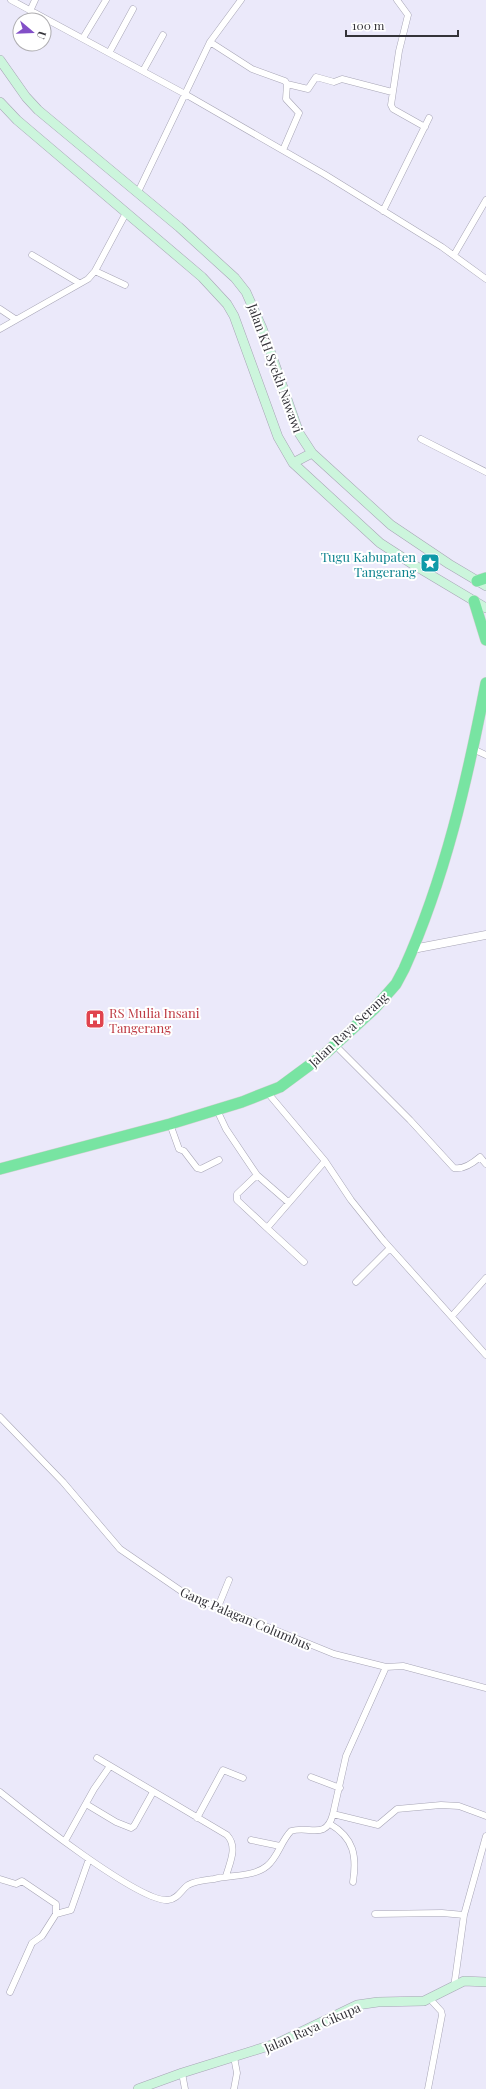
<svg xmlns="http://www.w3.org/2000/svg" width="486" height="2089" viewBox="0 0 486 2089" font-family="'Playfair Display',serif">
	<rect width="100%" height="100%" fill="#ebe9fa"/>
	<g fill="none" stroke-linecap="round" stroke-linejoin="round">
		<defs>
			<path id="minor" d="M 11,0 L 185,94 L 324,174 L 442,247 L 486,279
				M 397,0 L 408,15 L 399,51 L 391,105 L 393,109 L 425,127
				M 30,11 L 35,0
				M 83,38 L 106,0
				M 210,42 L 252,69 L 285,81 L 287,84 L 286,99 L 299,113 L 283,150
				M 109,53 L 133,9
				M 143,71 L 163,35
				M 287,84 L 308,89 L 316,77 L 334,82 L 342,79 L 392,92
				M 138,192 L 210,42 L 241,0
				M 383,211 L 429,118
				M 32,255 L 79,283
				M 454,255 L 486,200
				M 95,271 L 125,285
				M 0,309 L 15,319
				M 0,329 L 88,279 L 95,271 L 126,213
				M 421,439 L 486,472
				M 473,749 L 486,755
				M 335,1045 L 410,1120 L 454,1168 C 463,1170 473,1163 480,1157 L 486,1164
				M 267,1092 L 325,1161 L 351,1200 L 383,1240 L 486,1355
				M 217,1110 L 226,1129 L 257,1175 L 288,1202
				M 170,1124 L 179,1149 L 184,1151 L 197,1168 L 201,1169 L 219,1160
				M 257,1175 L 237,1194 L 237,1200 L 267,1228
				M 304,1262 L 267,1228 L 325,1161
				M 356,1282 L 390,1248
				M 452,1316 L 486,1278
				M 0,1417 L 63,1482 L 120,1549 L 184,1593 L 334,1654 L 386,1667 L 403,1666 L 486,1688
				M 218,1607 L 229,1580
				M 386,1667 L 346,1756 L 333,1814 L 378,1825 L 397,1809 L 441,1805 L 459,1806 L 486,1816
				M 97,1758 L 227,1835 C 238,1847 230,1862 226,1876
				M 311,1777 L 340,1788
				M 0,1792 C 26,1813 140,1903 168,1900 C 178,1899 181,1890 188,1885 C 195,1881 206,1880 214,1879 C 230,1875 254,1877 267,1866 C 278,1857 281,1841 291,1831 C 309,1825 326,1841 333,1814
				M 86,1804 L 116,1822 L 131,1828 L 134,1826 L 153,1792
				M 197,1818 L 223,1770 L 243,1778
				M 330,1824 C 354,1838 357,1856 353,1882
				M 251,1840 L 280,1846
				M 65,1841 L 94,1789 L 110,1766
				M 0,1879 L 16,1884 L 22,1881 L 56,1904 L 56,1914
				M 375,1914 L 442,1913 L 464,1915
				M 454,1987 L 464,1915 L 486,1836
				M 10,1992 L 32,1943 L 42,1936 L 56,1914 L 71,1910 L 89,1859
				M 182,2073 L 185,2089
				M 234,2089 L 237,2073 L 234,2057
				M 428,2089 L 442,2015 L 441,2011 L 430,1999"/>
			<path id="tertiary" d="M 413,949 L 486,935"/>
			<path id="secondary" d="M 0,60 L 26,97 L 38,110 L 179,227 L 235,278 L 246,292 L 262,328 L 299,433 L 312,453 L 391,525 L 449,564 L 486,586
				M 0,102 L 17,120 L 202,277 L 227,304 L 234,316 L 278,437 L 293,463 L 380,543 L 414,565 L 486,608
				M 293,463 L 312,453
				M 138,2089 L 182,2073 L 278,2043 L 357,2005 L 378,2002 L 424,2001 L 464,1981 L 486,1982"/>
			<path id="trunk" d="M 477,581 L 486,578
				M 474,601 L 486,640
				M 0,1169 L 170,1124 L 242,1102 L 280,1087 L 326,1053 L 374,1009 L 396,984 L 404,969 C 445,878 467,781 486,683"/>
		</defs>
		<!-- minor casing -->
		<use href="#minor" stroke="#a7a5b5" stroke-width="7"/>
		<!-- tertiary casing -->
		<use href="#tertiary" stroke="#a7a5b5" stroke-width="9"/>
		<!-- secondary casing -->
		<use href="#secondary" stroke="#a7a5b5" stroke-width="10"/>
		<!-- trunk casing -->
		<use href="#trunk" stroke="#d2d2d3" stroke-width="12"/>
		<!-- minor -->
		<use href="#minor" stroke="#fff" stroke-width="6"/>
		<!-- tertiary -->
		<use href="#tertiary" stroke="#fff" stroke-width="8"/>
		<!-- secondary -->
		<use href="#secondary" stroke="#ccf5dc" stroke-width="9"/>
		<!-- trunk -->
		<use href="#trunk" stroke="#78e4a2" stroke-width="11"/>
	</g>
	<!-- icons -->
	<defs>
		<symbol id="sight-square" viewBox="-11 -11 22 22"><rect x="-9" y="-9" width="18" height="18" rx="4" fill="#0f9aa8" stroke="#fff"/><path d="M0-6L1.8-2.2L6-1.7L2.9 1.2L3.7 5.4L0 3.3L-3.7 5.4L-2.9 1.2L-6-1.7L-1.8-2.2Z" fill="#fff"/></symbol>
		<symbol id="hospital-square" viewBox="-11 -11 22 22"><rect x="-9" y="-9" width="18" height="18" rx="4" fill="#e0444e" stroke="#fff"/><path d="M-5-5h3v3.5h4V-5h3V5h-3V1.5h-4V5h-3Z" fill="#fff"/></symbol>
	</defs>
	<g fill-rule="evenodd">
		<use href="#sight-square" x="419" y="552" width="22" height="22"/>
		<use href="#hospital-square" x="84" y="1008" width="22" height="22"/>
	</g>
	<g text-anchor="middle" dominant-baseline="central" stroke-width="4" stroke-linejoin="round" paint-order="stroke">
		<!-- street labels -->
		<g font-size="13" fill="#343339" stroke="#fff">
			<text transform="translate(276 368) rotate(70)">Jalan KH Syekh Nawawi</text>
			<text transform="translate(348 1029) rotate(-43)">Jalan Raya Serang</text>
			<text transform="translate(246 1618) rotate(23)">Gang Palagan Columbus</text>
			<text transform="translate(312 2027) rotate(-24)">Jalan Raya Cikupa</text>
		</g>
		<!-- culture labels -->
		<g font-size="13" fill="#0d838f" stroke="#fff" text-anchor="end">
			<text x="416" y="556">Tugu Kabupaten<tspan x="416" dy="15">Tangerang</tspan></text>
		</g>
		<!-- health labels -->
		<g font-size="13" fill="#be3a42" stroke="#fff" text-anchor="start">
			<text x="109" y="1012">RS Mulia Insani<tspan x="109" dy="15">Tangerang</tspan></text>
		</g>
	</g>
	<!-- north arrow -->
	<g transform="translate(32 32) rotate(109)"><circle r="19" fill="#ffffff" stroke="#aeadb0"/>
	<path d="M0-3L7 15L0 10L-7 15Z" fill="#824fc7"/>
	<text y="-6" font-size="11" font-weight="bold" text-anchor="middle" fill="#343339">U</text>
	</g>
	<!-- scale -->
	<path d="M346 30v6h112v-6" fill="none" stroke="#343339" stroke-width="2"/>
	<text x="352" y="30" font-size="12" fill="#343339" stroke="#ffffff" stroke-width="3" paint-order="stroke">100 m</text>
</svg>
